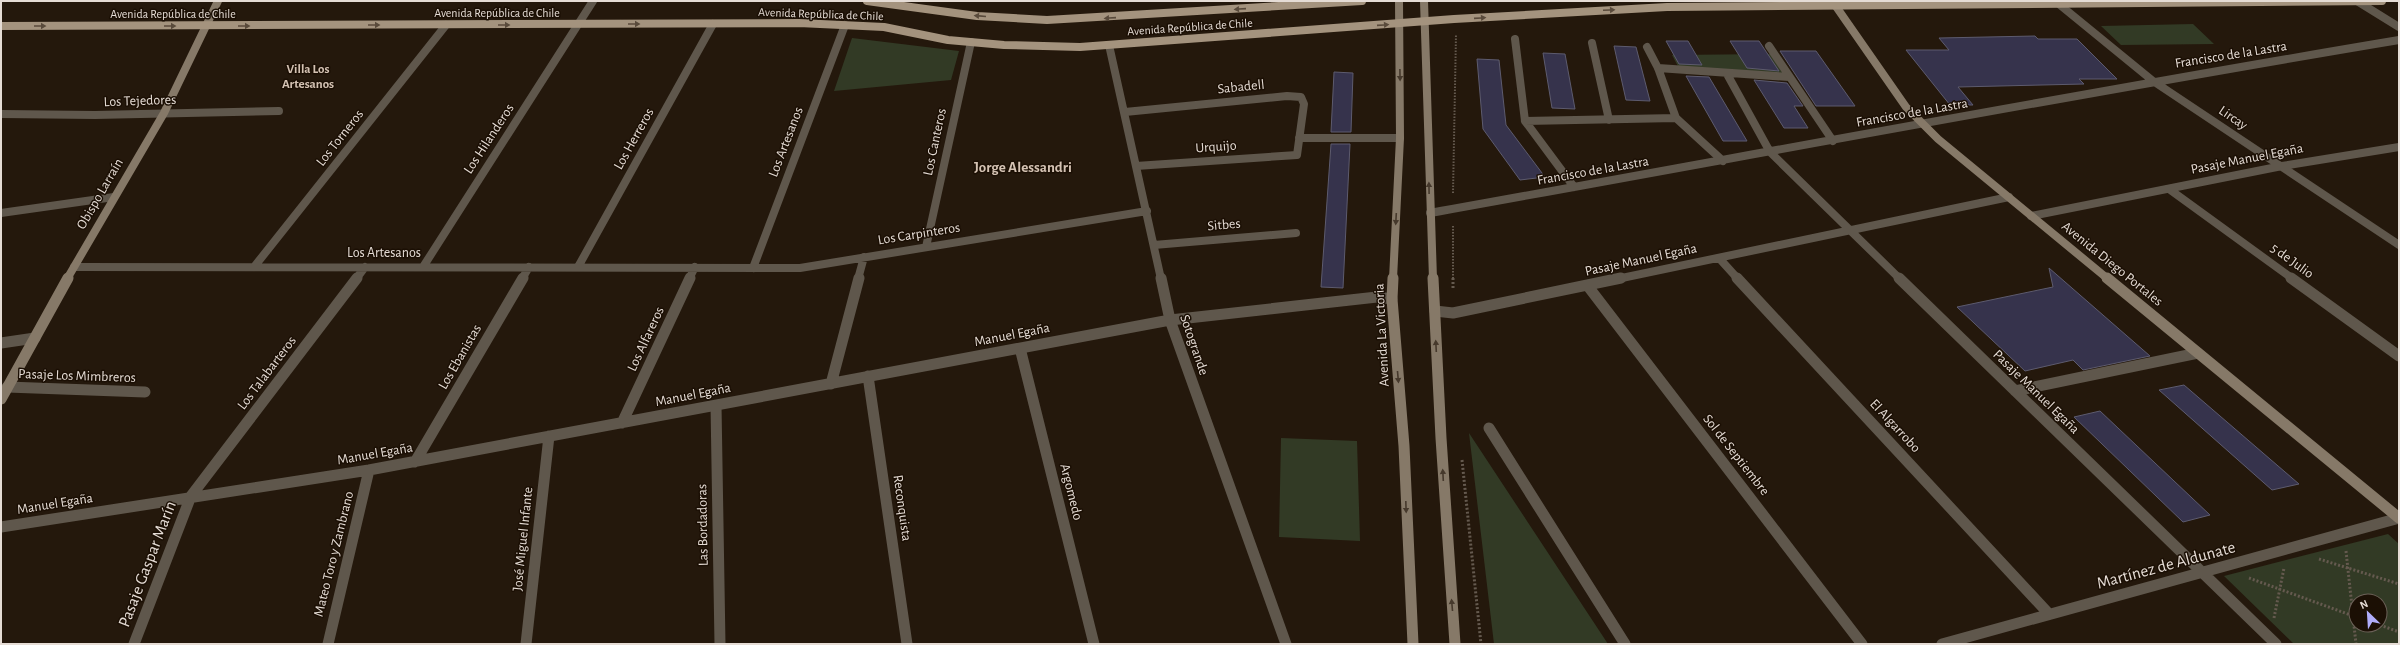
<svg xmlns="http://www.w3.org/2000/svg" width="2400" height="645" viewBox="0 0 2400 645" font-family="'Alegreya Sans',sans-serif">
	<rect width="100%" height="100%" fill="#24180c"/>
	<!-- green -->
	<path fill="#323a25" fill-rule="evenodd" d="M 2193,24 L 2214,44 L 2121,45 L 2101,26 Z
		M 852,38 L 959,51 L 951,80 L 834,91 Z
		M 1772,54 L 1788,80 L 1681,72 L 1672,55 Z
		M 1469,433 L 1608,644 L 1494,644 Z
		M 1281,438 L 1357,441 L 1360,541 L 1279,537 Z
		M 2388,534 L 2399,544 L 2399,644 L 2294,644 L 2224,576 ZM 2356,601 L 2380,601 L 2380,625 L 2356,625 Z"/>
	<!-- building -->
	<path fill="#36334c" stroke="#5d5b6e" d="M 2035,36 L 2038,39 L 2077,39 L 2117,79 L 2079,79 L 2084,84 L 1958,87 L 1973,105 L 1950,105 L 1906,50 L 1949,50 L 1939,38 Z
		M 1666,41 L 1688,41 L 1702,65 L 1679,64 Z
		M 1730,41 L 1759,41 L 1779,71 L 1747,68 Z
		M 1614,46 L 1636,47 L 1650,101 L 1626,100 Z
		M 1780,51 L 1816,51 L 1855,106 L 1816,106 Z
		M 1543,53 L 1565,54 L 1575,109 L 1552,108 Z
		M 1477,59 L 1499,60 L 1506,125 L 1545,177 L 1520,180 L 1483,129 Z
		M 1334,72 L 1353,73 L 1351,132 L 1331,132 Z
		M 1686,76 L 1709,77 L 1747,141 L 1723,141 Z
		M 1754,80 L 1787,83 L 1803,106 L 1794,106 L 1808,128 L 1784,128 Z
		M 1331,144 L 1350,144 L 1343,288 L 1321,287 Z
		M 2049,268 L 2150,356 L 2083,370 L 2073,360 L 2025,371 L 1957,307 L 2053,287 Z
		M 2184,385 L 2299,484 L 2272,490 L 2159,390 Z
		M 2100,411 L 2210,515 L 2183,522 L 2074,417 Z"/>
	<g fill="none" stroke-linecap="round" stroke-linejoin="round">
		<!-- path-far1 -->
		<path stroke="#655a4f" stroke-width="2" stroke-dasharray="1.5 1.5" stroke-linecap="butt" d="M 1453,193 L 1456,34
			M 1453,226 L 1453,279"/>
		<!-- path -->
		<path stroke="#655a4f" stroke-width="3" stroke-dasharray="2 2" stroke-linecap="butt" d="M 1453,278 L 1453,289
			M 1462,460 L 1481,644
			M 2346,551 L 2356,644
			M 2319,559 L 2399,584
			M 2249,578 L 2356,617
			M 2274,618 L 2284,568
			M 2380,625 L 2399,632"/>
		<!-- lane -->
		<path stroke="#5f574c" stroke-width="11" d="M 1,343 L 35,338"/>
		<!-- street-far1 -->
		<path stroke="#5f574c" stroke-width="8" d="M 2357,1 L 2399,27
			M 2060,5 L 2153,81 L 2399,245
			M 1515,39 L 1525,121 L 1676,118 L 1723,161
			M 1592,43 L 1609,120
			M 1109,45 L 1161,279
			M 1769,46 L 1833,141
			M 1647,47 L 1658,68 L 1676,118
			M 1658,68 L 1789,77
			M 1727,74 L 1770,152 L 1900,279
			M 1125,112 L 1287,96 L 1301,97 L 1304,104 L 1297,155 L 1136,166
			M 1,114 L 95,115 L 279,111
			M 1525,121 L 1574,187
			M 1299,138 L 1400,138
			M 2169,189 L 2293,279
			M 1,213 L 114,197
			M 1430,213 C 1753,155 2075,94 2399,40
			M 2031,216 L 2282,166 L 2399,147
			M 1154,245 L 1296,233
			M 926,247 L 971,42
			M 1719,258 L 1738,279
			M 74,267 L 800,268 L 1147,211
			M 254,267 L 446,25
			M 423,267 L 593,1
			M 578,267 L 713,24
			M 753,268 L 845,25
			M 356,279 L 365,267
			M 522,279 L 529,267
			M 689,279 L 695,267
			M 858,279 L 864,257
			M 1617,279 L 2009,197"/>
		<!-- street -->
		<path stroke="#5f574c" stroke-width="11" d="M 1161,278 L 1170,320 L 1286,644
			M 1737,278 L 2049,614
			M 1899,278 L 2276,644
			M 2291,278 L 2399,356
			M 1587,285 L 1862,644
			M 1435,311 L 1453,313 L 1621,278
			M 1020,348 L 1094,644
			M 868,376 L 907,644
			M 831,384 L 859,278
			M 7,387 L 145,392
			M 2015,391 L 2198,353
			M 716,405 L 720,644
			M 622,423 L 690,278
			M 1489,428 L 1625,644
			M 415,462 L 523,278
			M 1,527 L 369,470 L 1170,320 L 1377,297 L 1392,299
			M 134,644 L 191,496 L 357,278
			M 328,644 L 369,470
			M 526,644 L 549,436
			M 1942,644 L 2399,518"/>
		<!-- secondary-far1 -->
		<path stroke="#867968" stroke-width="8" d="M 1424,1 L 1433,279
			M 1835,5 L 1906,107 L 1938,139 L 2108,279
			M 67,279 L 164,113 L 218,1
			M 1393,279 L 1400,138 L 1399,1"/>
		<!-- secondary -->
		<path stroke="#867968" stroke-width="11" d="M 1393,278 L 1392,299 L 1404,446 L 1413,644
			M 1433,278 L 1441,438 L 1455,644
			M 2107,278 L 2399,518
			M 1,399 L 68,278"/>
		<!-- primary -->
		<path stroke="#a4937e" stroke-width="8" d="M 867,1 L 977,16 L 1047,20 L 1362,1
			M 1,26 L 799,23 L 884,27 L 948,40 L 1004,45 L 1080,47 L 1454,19 L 1667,7 L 2382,1"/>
	</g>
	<!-- one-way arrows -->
	<defs><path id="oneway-solid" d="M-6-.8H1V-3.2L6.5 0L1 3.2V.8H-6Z"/></defs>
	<g fill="#594a3b">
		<use href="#oneway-solid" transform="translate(1240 9) rotate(176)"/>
		<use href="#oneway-solid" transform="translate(1609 10) rotate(-3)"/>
		<use href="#oneway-solid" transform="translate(980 16) rotate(-175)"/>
		<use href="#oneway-solid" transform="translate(1110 18) rotate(176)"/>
		<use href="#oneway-solid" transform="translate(1480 18) rotate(-4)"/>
		<use href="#oneway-solid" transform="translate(634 24)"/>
		<use href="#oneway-solid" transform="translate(374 25)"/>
		<use href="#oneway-solid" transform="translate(504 25)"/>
		<use href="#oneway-solid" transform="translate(1383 25) rotate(-4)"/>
		<use href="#oneway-solid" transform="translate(40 26)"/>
		<use href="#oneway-solid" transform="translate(170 26)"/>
		<use href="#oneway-solid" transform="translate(244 26)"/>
	</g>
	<g fill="#46392c">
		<use href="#oneway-solid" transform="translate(1400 75) rotate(89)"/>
		<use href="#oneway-solid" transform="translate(1429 188) rotate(-91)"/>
		<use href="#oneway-solid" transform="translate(1396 219) rotate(93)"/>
		<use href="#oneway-solid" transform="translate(1436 346) rotate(-93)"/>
		<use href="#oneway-solid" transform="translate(1398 377) rotate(85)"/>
		<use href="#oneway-solid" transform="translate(1443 475) rotate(-93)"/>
		<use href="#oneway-solid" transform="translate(1406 507) rotate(88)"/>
		<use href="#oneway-solid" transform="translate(1452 605) rotate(-95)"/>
	</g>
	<g text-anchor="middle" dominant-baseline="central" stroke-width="3" stroke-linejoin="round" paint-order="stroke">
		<!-- far-street labels -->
		<g font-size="12" fill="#e5dcd5" stroke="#1b0f04">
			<text x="497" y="13">Avenida República de Chile</text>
			<text x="173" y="14">Avenida República de Chile</text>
			<text transform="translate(821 14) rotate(2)">Avenida República de Chile</text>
			<text transform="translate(1190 27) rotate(-4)">Avenida República de Chile</text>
		</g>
		<!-- far-neighbourhood labels -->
		<g font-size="13" font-weight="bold" fill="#d4c2b3" stroke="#1b0f04">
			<text x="308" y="69">Villa Los<tspan x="308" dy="15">Artesanos</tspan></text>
		</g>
		<!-- street labels -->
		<g font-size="14" fill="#e5dcd5" stroke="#1b0f04">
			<text transform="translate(2231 55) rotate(-9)">Francisco de la Lastra</text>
			<text transform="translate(1241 87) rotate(-6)">Sabadell</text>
			<text transform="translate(140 101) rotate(-2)">Los Tejedores</text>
			<text transform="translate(1912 113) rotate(-10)">Francisco de la Lastra</text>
			<text transform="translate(2233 118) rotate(34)">Lircay</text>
			<text transform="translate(340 138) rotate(-52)">Los Torneros</text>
			<text transform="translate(489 139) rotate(-57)">Los Hilanderos</text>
			<text transform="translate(634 139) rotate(-61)">Los Herreros</text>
			<text transform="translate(786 142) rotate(-69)">Los Artesanos</text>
			<text transform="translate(935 142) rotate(-78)">Los Canteros</text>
			<text transform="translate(1216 147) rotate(-4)">Urquijo</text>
			<text transform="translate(2247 159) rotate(-11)">Pasaje Manuel Egaña</text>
			<text transform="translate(1593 171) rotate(-10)">Francisco de la Lastra</text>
			<text transform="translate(100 194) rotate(-60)">Obispo Larraín</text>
			<text transform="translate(1224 225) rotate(-5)">Sitbes</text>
			<text transform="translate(919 234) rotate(-9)">Los Carpinteros</text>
			<text x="384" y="253">Los Artesanos</text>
			<text transform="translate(1641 260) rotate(-12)">Pasaje Manuel Egaña</text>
			<text transform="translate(2292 261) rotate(36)">5 de Julio</text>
			<text transform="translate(2112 264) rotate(39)">Avenida Diego Portales</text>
			<text transform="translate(1012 335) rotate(-11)">Manuel Egaña</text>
			<text transform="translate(1382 335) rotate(-93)">Avenida La Victoria</text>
			<text transform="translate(646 339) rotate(-65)">Los Alfareros</text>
			<text transform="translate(1194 345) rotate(71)">Sotogrande</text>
			<text transform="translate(460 357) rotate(-60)">Los Ebanistas</text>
			<text transform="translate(267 373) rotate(-53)">Los Talabarteros</text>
			<text transform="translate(77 376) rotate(2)">Pasaje Los Mimbreros</text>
			<text transform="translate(2036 392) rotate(44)">Pasaje Manuel Egaña</text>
			<text transform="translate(693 395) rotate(-11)">Manuel Egaña</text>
			<text transform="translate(1895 426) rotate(47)">El Algarrobo</text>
			<text transform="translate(375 454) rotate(-10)">Manuel Egaña</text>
			<text transform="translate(1736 455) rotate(52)">Sol de Septiembre</text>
			<text transform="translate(1071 492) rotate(76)">Argomedo</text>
			<text transform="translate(55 504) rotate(-9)">Manuel Egaña</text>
			<text transform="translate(902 508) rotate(82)">Reconquista</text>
			<text transform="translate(703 525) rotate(-91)">Las Bordadoras</text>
			<text transform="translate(523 539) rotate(-84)">José Miguel Infante</text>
			<text transform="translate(334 554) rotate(-76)">Mateo Toro y Zambrano</text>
		</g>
		<!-- neighbourhood labels -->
		<g font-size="15" font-weight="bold" fill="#d4c2b3" stroke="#1b0f04">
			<text x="1023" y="167">Jorge Alessandri</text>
		</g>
		<!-- near-street labels -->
		<g font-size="17" fill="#e5dcd5" stroke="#1b0f04">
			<text transform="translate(147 564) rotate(-69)">Pasaje Gaspar Marín</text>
			<text transform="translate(2166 565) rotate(-15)">Martínez de Aldunate</text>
		</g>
	</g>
	<!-- border -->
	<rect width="2400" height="645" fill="none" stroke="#e5dcd5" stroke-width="4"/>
	<!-- north arrow -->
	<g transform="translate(2368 613) rotate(335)"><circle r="19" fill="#1b0f04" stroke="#6c6158"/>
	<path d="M0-3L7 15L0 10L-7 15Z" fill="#b0adfa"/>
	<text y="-6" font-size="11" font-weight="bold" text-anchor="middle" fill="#e5dcd5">N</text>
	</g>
</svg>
